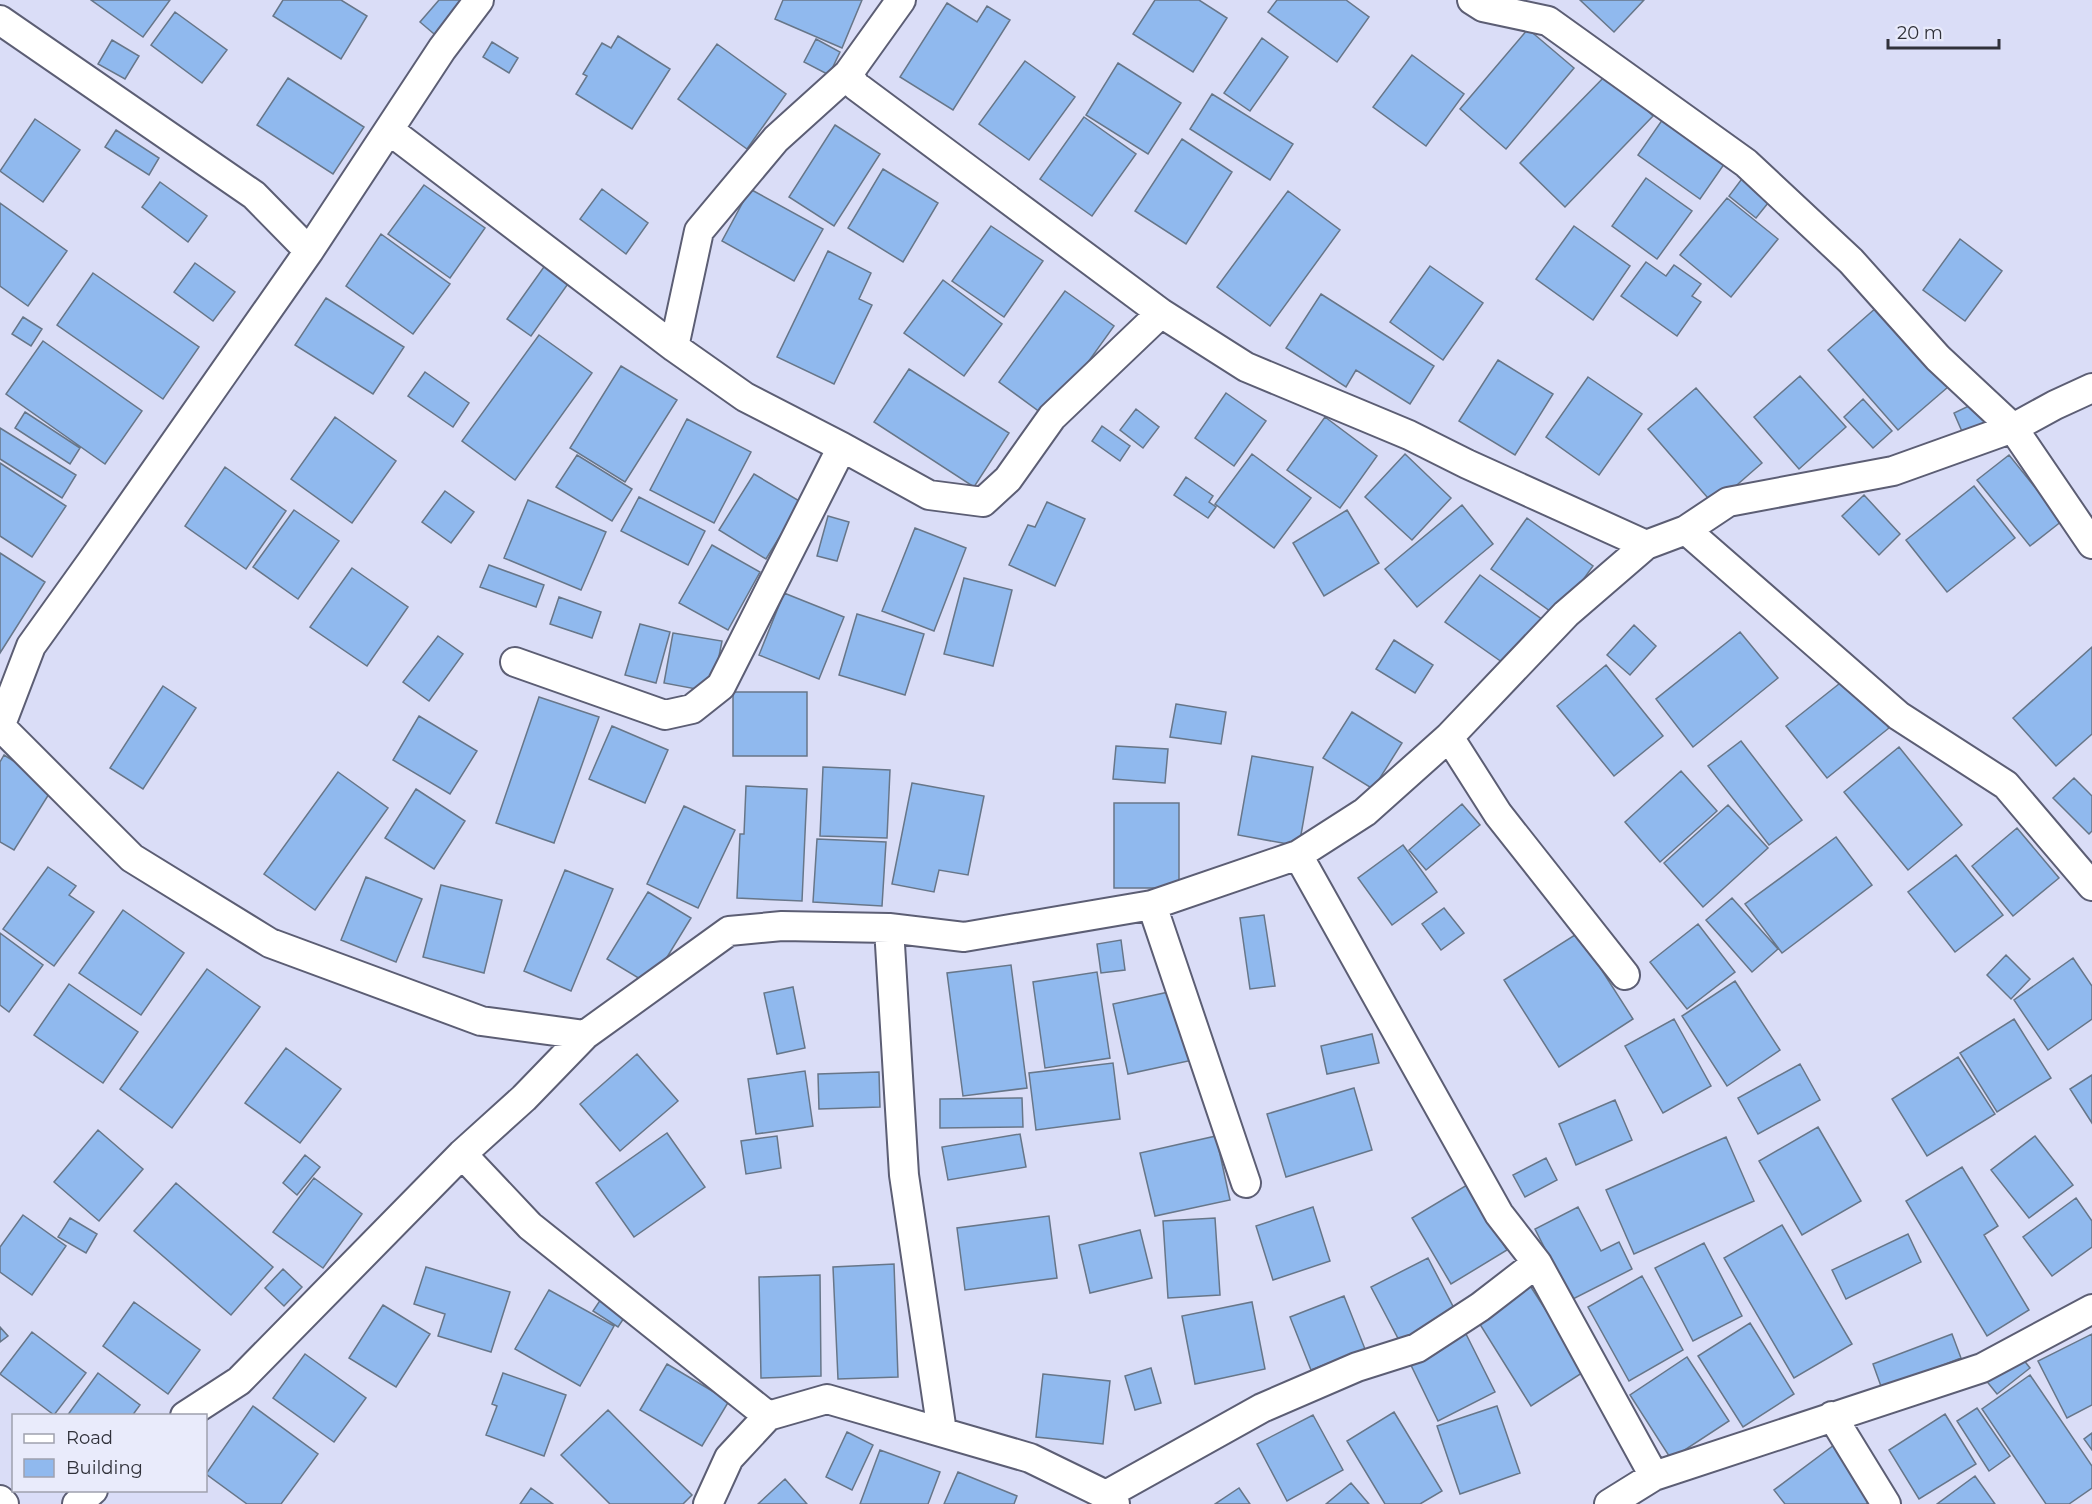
<svg xmlns="http://www.w3.org/2000/svg" width="2092" height="1504" viewBox="0 0 2092 1504" font-family="Montserrat,sans-serif">
	<rect width="100%" height="100%" fill="#daddf7"/>
	<!-- building -->
	<path fill="#90b9ee" stroke="#677689" stroke-width="1.5" d="M 91,0 L 170,0 L 143,37 Z
		M 283,0 L 341,0 L 367,16 L 341,59 L 273,16 Z
		M 439,0 L 472,0 L 440,39 L 420,22 Z
		M 783,0 L 862,0 L 842,48 L 775,19 Z
		M 1155,0 L 1199,0 L 1227,18 L 1193,72 L 1133,34 Z
		M 1277,0 L 1346,0 L 1369,17 L 1337,62 L 1268,12 Z
		M 1580,0 L 1644,0 L 1614,32 Z
		M 947,3 L 977,22 L 987,6 L 1010,20 L 953,110 L 900,77 Z
		M 175,12 L 227,50 L 202,83 L 151,45 Z
		M 1528,29 L 1574,68 L 1506,149 L 1460,109 Z
		M 618,36 L 670,69 L 632,129 L 576,94 L 587,76 L 583,74 L 602,43 L 611,48 Z
		M 1262,38 L 1288,57 L 1250,111 L 1224,93 Z
		M 816,39 L 840,52 L 829,75 L 804,62 Z
		M 112,40 L 139,56 L 125,79 L 98,64 Z
		M 492,42 L 518,58 L 509,73 L 483,57 Z
		M 717,44 L 786,94 L 747,149 L 678,99 Z
		M 1412,55 L 1464,94 L 1426,146 L 1373,107 Z
		M 1025,61 L 1075,97 L 1029,160 L 979,124 Z
		M 1118,63 L 1181,103 L 1148,154 L 1086,115 Z
		M 1609,72 L 1653,116 L 1565,207 L 1520,163 Z
		M 288,78 L 364,127 L 333,174 L 257,125 Z
		M 1212,94 L 1293,144 L 1270,180 L 1190,129 Z
		M 1665,116 L 1727,160 L 1700,199 L 1638,155 Z
		M 1084,117 L 1136,154 L 1092,216 L 1040,179 Z
		M 35,119 L 80,150 L 43,202 L 0,171 Z
		M 835,125 L 880,154 L 834,226 L 789,197 Z
		M 116,130 L 159,158 L 149,175 L 105,147 Z
		M 1182,139 L 1232,172 L 1186,244 L 1135,211 Z
		M 883,169 L 938,203 L 903,262 L 848,228 Z
		M 1744,176 L 1772,198 L 1756,218 L 1729,196 Z
		M 1646,178 L 1692,211 L 1657,259 L 1612,226 Z
		M 160,182 L 207,216 L 188,242 L 142,207 Z
		M 424,185 L 485,228 L 450,278 L 388,234 Z
		M 602,189 L 648,223 L 626,254 L 580,219 Z
		M 750,189 L 823,229 L 794,281 L 722,241 Z
		M 1288,191 L 1340,230 L 1270,326 L 1217,287 Z
		M 1727,198 L 1778,239 L 1731,297 L 1680,255 Z
		M 0,203 L 67,251 L 28,306 L 0,286 Z
		M 991,226 L 1043,261 L 1004,317 L 952,281 Z
		M 1574,226 L 1630,266 L 1593,320 L 1536,279 Z
		M 381,234 L 450,284 L 413,334 L 346,286 Z
		M 1960,239 L 2002,271 L 1965,321 L 1923,290 Z
		M 828,251 L 871,273 L 859,299 L 872,305 L 834,384 L 777,357 Z
		M 1646,262 L 1666,276 L 1674,265 L 1701,284 L 1692,296 L 1701,302 L 1677,336 L 1621,296 Z
		M 195,263 L 235,292 L 213,321 L 174,292 Z
		M 546,264 L 570,281 L 531,336 L 507,319 Z
		M 1430,266 L 1483,303 L 1443,360 L 1390,322 Z
		M 93,273 L 199,347 L 163,399 L 57,325 Z
		M 943,280 L 1002,324 L 964,376 L 904,333 Z
		M 1065,291 L 1114,326 L 1048,418 L 999,382 Z
		M 1321,294 L 1434,366 L 1410,404 L 1356,370 L 1346,387 L 1286,348 Z
		M 326,298 L 404,347 L 373,394 L 295,345 Z
		M 1877,307 L 1948,387 L 1898,430 L 1828,350 Z
		M 23,317 L 42,329 L 31,346 L 12,334 Z
		M 539,335 L 592,373 L 515,480 L 462,441 Z
		M 43,341 L 142,411 L 105,464 L 6,394 Z
		M 1498,360 L 1553,394 L 1515,455 L 1459,421 Z
		M 621,366 L 677,400 L 625,482 L 570,448 Z
		M 909,369 L 1009,433 L 974,487 L 874,422 Z
		M 425,372 L 469,403 L 453,427 L 408,396 Z
		M 1800,376 L 1846,427 L 1799,469 L 1754,417 Z
		M 1588,377 L 1642,414 L 1599,475 L 1546,437 Z
		M 1696,388 L 1762,463 L 1714,505 L 1648,429 Z
		M 1226,393 L 1266,421 L 1234,466 L 1195,438 Z
		M 1863,399 L 1892,431 L 1873,448 L 1844,417 Z
		M 1977,402 L 1987,425 L 1964,436 L 1954,413 Z
		M 1136,409 L 1159,427 L 1143,448 L 1120,430 Z
		M 25,412 L 80,448 L 70,464 L 15,428 Z
		M 335,417 L 396,461 L 352,523 L 291,479 Z
		M 1325,417 L 1377,456 L 1340,508 L 1287,470 Z
		M 687,419 L 751,452 L 714,523 L 650,490 Z
		M 1102,426 L 1130,446 L 1120,461 L 1092,441 Z
		M 0,428 L 76,475 L 62,498 L 0,459 Z
		M 1252,454 L 1311,498 L 1274,548 L 1215,504 Z
		M 1405,454 L 1451,498 L 1412,540 L 1365,497 Z
		M 577,455 L 632,489 L 612,521 L 556,487 Z
		M 2009,455 L 2062,521 L 2030,546 L 1977,480 Z
		M 0,463 L 66,506 L 32,557 L 0,536 Z
		M 225,467 L 286,511 L 246,569 L 185,526 Z
		M 754,474 L 801,502 L 766,559 L 719,530 Z
		M 1186,477 L 1213,496 L 1209,502 L 1216,507 L 1208,518 L 1174,495 Z
		M 1974,486 L 2015,538 L 1947,592 L 1906,540 Z
		M 445,491 L 474,512 L 451,543 L 422,522 Z
		M 1864,495 L 1900,534 L 1879,555 L 1842,516 Z
		M 639,497 L 705,531 L 688,565 L 621,531 Z
		M 528,500 L 606,532 L 581,590 L 504,558 Z
		M 1047,502 L 1085,519 L 1055,586 L 1009,565 L 1028,525 L 1035,527 Z
		M 1462,505 L 1493,544 L 1417,607 L 1385,569 Z
		M 294,510 L 339,541 L 298,599 L 253,567 Z
		M 1347,510 L 1379,563 L 1324,596 L 1293,543 Z
		M 828,516 L 849,522 L 837,561 L 817,556 Z
		M 1527,518 L 1593,566 L 1557,616 L 1491,569 Z
		M 915,528 L 966,548 L 934,631 L 882,611 Z
		M 712,545 L 760,572 L 728,630 L 679,603 Z
		M 0,553 L 45,582 L 0,653 Z
		M 489,565 L 544,585 L 536,607 L 480,587 Z
		M 352,568 L 408,607 L 367,666 L 310,627 Z
		M 1480,575 L 1543,620 L 1509,667 L 1445,622 Z
		M 964,578 L 1012,590 L 993,666 L 944,654 Z
		M 784,593 L 844,617 L 819,679 L 759,655 Z
		M 559,597 L 601,612 L 592,638 L 550,624 Z
		M 857,614 L 924,634 L 905,695 L 839,675 Z
		M 640,624 L 670,632 L 656,683 L 625,675 Z
		M 1634,625 L 1656,646 L 1630,675 L 1607,655 Z
		M 1740,632 L 1778,678 L 1693,747 L 1656,699 Z
		M 673,633 L 722,641 L 712,692 L 664,683 Z
		M 438,636 L 463,654 L 429,701 L 403,682 Z
		M 1394,640 L 1433,665 L 1415,693 L 1376,669 Z
		M 2092,647 L 2092,734 L 2056,766 L 2013,718 Z
		M 1606,665 L 1663,736 L 1614,776 L 1557,706 Z
		M 1849,676 L 1889,728 L 1827,778 L 1786,726 Z
		M 163,686 L 196,708 L 143,789 L 110,768 Z
		M 733,692 L 807,692 L 807,756 L 733,756 Z
		M 539,697 L 599,717 L 554,843 L 496,823 Z
		M 1176,704 L 1226,712 L 1221,744 L 1170,737 Z
		M 1352,712 L 1402,743 L 1373,789 L 1323,758 Z
		M 419,716 L 477,751 L 450,794 L 393,760 Z
		M 612,726 L 668,750 L 645,803 L 589,779 Z
		M 1741,741 L 1802,820 L 1769,845 L 1708,766 Z
		M 1116,746 L 1168,749 L 1165,783 L 1113,779 Z
		M 1899,747 L 1962,825 L 1908,870 L 1844,792 Z
		M 4,755 L 54,786 L 14,850 L 0,842 L 0,762 Z
		M 1252,756 L 1313,767 L 1299,846 L 1238,835 Z
		M 823,767 L 890,770 L 887,838 L 820,836 Z
		M 1681,771 L 1717,811 L 1660,862 L 1625,822 Z
		M 338,772 L 388,808 L 315,910 L 264,874 Z
		M 2074,778 L 2092,796 L 2092,831 L 2089,834 L 2053,798 Z
		M 912,783 L 984,796 L 968,875 L 939,870 L 934,892 L 892,884 Z
		M 746,786 L 807,789 L 802,901 L 737,898 L 740,834 L 744,834 Z
		M 416,789 L 465,821 L 434,869 L 385,838 Z
		M 1114,803 L 1179,803 L 1179,888 L 1114,888 Z
		M 1462,804 L 1480,825 L 1426,870 L 1409,850 Z
		M 1728,805 L 1768,848 L 1703,907 L 1664,863 Z
		M 684,806 L 735,830 L 698,908 L 647,884 Z
		M 2017,828 L 2059,878 L 2013,916 L 1972,866 Z
		M 1836,837 L 1872,885 L 1782,953 L 1745,904 Z
		M 817,839 L 886,842 L 882,906 L 813,902 Z
		M 1403,845 L 1437,892 L 1392,925 L 1358,878 Z
		M 1956,855 L 2003,915 L 1955,952 L 1908,892 Z
		M 48,867 L 76,886 L 69,895 L 94,912 L 54,966 L 3,929 Z
		M 565,870 L 613,889 L 571,991 L 524,971 Z
		M 366,877 L 422,899 L 396,962 L 341,940 Z
		M 441,885 L 502,900 L 484,973 L 423,957 Z
		M 648,892 L 691,918 L 650,985 L 607,959 Z
		M 1732,898 L 1778,949 L 1752,972 L 1706,920 Z
		M 1444,908 L 1464,933 L 1441,950 L 1422,924 Z
		M 123,910 L 184,953 L 141,1015 L 79,973 Z
		M 1264,915 L 1275,986 L 1250,989 L 1240,918 Z
		M 1698,924 L 1735,972 L 1687,1009 L 1650,962 Z
		M 0,933 L 43,965 L 9,1012 L 0,1005 Z
		M 1578,933 L 1633,1019 L 1559,1067 L 1504,980 Z
		M 1121,940 L 1125,970 L 1101,973 L 1097,944 Z
		M 2006,955 L 2030,979 L 2011,999 L 1987,975 Z
		M 2073,958 L 2092,986 L 2092,1019 L 2048,1050 L 2014,1000 Z
		M 1011,965 L 1027,1088 L 963,1096 L 947,973 Z
		M 207,969 L 260,1007 L 172,1128 L 120,1089 Z
		M 1097,972 L 1110,1058 L 1045,1068 L 1033,982 Z
		M 1735,981 L 1780,1050 L 1727,1086 L 1682,1016 Z
		M 69,984 L 138,1032 L 103,1083 L 34,1035 Z
		M 793,987 L 805,1048 L 777,1054 L 764,993 Z
		M 1178,990 L 1193,1060 L 1128,1074 L 1113,1004 Z
		M 1674,1019 L 1711,1086 L 1663,1113 L 1625,1046 Z
		M 2014,1019 L 2051,1078 L 1997,1112 L 1960,1053 Z
		M 1372,1034 L 1379,1063 L 1327,1074 L 1321,1046 Z
		M 286,1048 L 341,1089 L 300,1143 L 245,1103 Z
		M 637,1054 L 678,1101 L 620,1151 L 580,1104 Z
		M 1958,1057 L 1995,1114 L 1927,1156 L 1892,1099 Z
		M 1113,1063 L 1120,1119 L 1036,1130 L 1029,1073 Z
		M 1800,1064 L 1820,1100 L 1758,1134 L 1738,1098 Z
		M 805,1071 L 813,1126 L 756,1134 L 748,1079 Z
		M 879,1072 L 880,1107 L 819,1109 L 818,1074 Z
		M 2092,1075 L 2092,1123 L 2070,1089 Z
		M 1354,1088 L 1372,1150 L 1286,1177 L 1267,1114 Z
		M 1022,1098 L 1023,1127 L 940,1128 L 940,1099 Z
		M 1615,1100 L 1632,1140 L 1576,1165 L 1559,1124 Z
		M 1818,1127 L 1861,1201 L 1802,1235 L 1759,1161 Z
		M 98,1130 L 143,1169 L 99,1221 L 54,1182 Z
		M 667,1133 L 705,1187 L 634,1237 L 596,1183 Z
		M 1020,1134 L 1026,1167 L 948,1180 L 942,1147 Z
		M 777,1136 L 781,1168 L 746,1174 L 741,1141 Z
		M 1216,1136 L 1230,1200 L 1155,1216 L 1140,1153 Z
		M 2035,1136 L 2073,1185 L 2029,1218 L 1991,1170 Z
		M 1726,1137 L 1754,1201 L 1634,1254 L 1606,1190 Z
		M 305,1155 L 320,1167 L 297,1195 L 283,1183 Z
		M 1546,1158 L 1557,1180 L 1525,1197 L 1513,1175 Z
		M 1962,1167 L 1998,1226 L 1984,1235 L 2029,1310 L 1987,1336 L 1906,1201 Z
		M 314,1178 L 362,1214 L 323,1268 L 273,1232 Z
		M 176,1183 L 273,1267 L 231,1315 L 134,1231 Z
		M 1467,1185 L 1507,1250 L 1451,1284 L 1412,1218 Z
		M 2076,1198 L 2092,1221 L 2092,1247 L 2052,1276 L 2023,1237 Z
		M 1313,1207 L 1330,1261 L 1273,1280 L 1256,1226 Z
		M 1578,1207 L 1601,1251 L 1619,1242 L 1632,1269 L 1571,1300 L 1535,1229 Z
		M 23,1215 L 66,1246 L 32,1295 L 0,1272 L 0,1247 Z
		M 1049,1216 L 1057,1278 L 965,1290 L 957,1228 Z
		M 70,1218 L 97,1234 L 86,1253 L 58,1237 Z
		M 1215,1218 L 1220,1295 L 1168,1298 L 1163,1221 Z
		M 1782,1225 L 1852,1344 L 1794,1378 L 1724,1258 Z
		M 1140,1230 L 1152,1278 L 1090,1293 L 1079,1245 Z
		M 1908,1234 L 1921,1262 L 1846,1299 L 1832,1270 Z
		M 1704,1243 L 1742,1316 L 1693,1341 L 1655,1268 Z
		M 1428,1258 L 1458,1316 L 1401,1344 L 1371,1287 Z
		M 894,1264 L 898,1377 L 838,1379 L 833,1267 Z
		M 426,1267 L 510,1292 L 491,1352 L 438,1336 L 445,1314 L 414,1304 Z
		M 283,1269 L 302,1287 L 284,1306 L 265,1288 Z
		M 820,1275 L 821,1376 L 761,1378 L 759,1277 Z
		M 1642,1276 L 1683,1350 L 1629,1381 L 1588,1307 Z
		M 1529,1284 L 1585,1371 L 1531,1406 L 1476,1318 Z
		M 549,1290 L 614,1326 L 580,1386 L 515,1349 Z
		M 605,1293 L 630,1309 L 618,1327 L 593,1311 Z
		M 1344,1296 L 1365,1349 L 1311,1370 L 1290,1317 Z
		M 134,1302 L 200,1350 L 168,1394 L 103,1346 Z
		M 1252,1302 L 1265,1369 L 1195,1384 L 1182,1316 Z
		M 383,1305 L 430,1334 L 396,1387 L 349,1358 Z
		M 1750,1323 L 1794,1394 L 1743,1427 L 1698,1356 Z
		M 0,1327 L 8,1336 L 0,1342 Z
		M 32,1332 L 86,1373 L 54,1415 L 0,1374 Z
		M 1465,1332 L 1495,1392 L 1438,1421 L 1408,1359 Z
		M 1952,1334 L 1961,1358 L 1882,1389 L 1873,1364 Z
		M 2092,1334 L 2092,1405 L 2067,1418 L 2038,1361 Z
		M 2018,1353 L 2030,1368 L 1997,1394 L 1985,1379 Z
		M 305,1354 L 366,1398 L 334,1442 L 273,1398 Z
		M 1687,1357 L 1729,1421 L 1671,1459 L 1630,1395 Z
		M 667,1364 L 729,1401 L 702,1446 L 640,1410 Z
		M 1151,1368 L 1161,1403 L 1135,1410 L 1125,1376 Z
		M 98,1373 L 140,1405 L 132,1416 L 67,1416 Z
		M 503,1373 L 566,1395 L 544,1456 L 486,1435 L 497,1406 L 492,1404 Z
		M 1043,1374 L 1110,1381 L 1103,1444 L 1036,1437 Z
		M 2030,1375 L 2092,1466 L 2092,1488 L 2069,1504 L 2046,1504 L 1982,1409 Z
		M 253,1406 L 318,1454 L 281,1504 L 247,1504 L 206,1474 Z
		M 1497,1406 L 1520,1473 L 1460,1494 L 1437,1426 Z
		M 1977,1408 L 2010,1456 L 1989,1471 L 1957,1421 Z
		M 608,1410 L 692,1495 L 683,1504 L 610,1504 L 561,1455 Z
		M 1394,1412 L 1442,1491 L 1420,1504 L 1385,1504 L 1347,1441 Z
		M 1945,1414 L 1976,1464 L 1919,1499 L 1889,1450 Z
		M 1313,1415 L 1343,1470 L 1287,1501 L 1257,1444 Z
		M 847,1432 L 873,1445 L 852,1490 L 826,1477 Z
		M 2092,1433 L 2092,1450 L 2084,1439 Z
		M 1834,1445 L 1873,1499 L 1866,1504 L 1785,1504 L 1774,1490 Z
		M 880,1450 L 940,1472 L 928,1504 L 860,1504 Z
		M 958,1472 L 1017,1496 L 1014,1504 L 944,1504 Z
		M 1975,1476 L 1995,1504 L 1937,1504 Z
		M 785,1479 L 807,1504 L 758,1504 Z
		M 1351,1483 L 1369,1504 L 1326,1504 Z
		M 531,1488 L 553,1504 L 520,1504 Z
		M 1239,1488 L 1250,1504 L 1215,1504 Z"/>
	<g fill="none" stroke-linecap="round" stroke-linejoin="round">
		<defs>
			<path id="minor" d="M 1472,0 L 1483,7 L 1548,21 L 1746,163 L 1851,261 L 1938,358 L 2013,428 L 2092,544
				M 0,20 L 254,195 L 309,251
				M 848,74 L 856,86 L 1161,313 L 1246,367 L 1409,435 L 1467,464 L 1646,545
				M 389,130 L 674,347 L 745,397 L 842,447 L 929,495 L 983,502 L 1008,479 L 1052,417 L 1161,313
				M 674,347 L 699,231 L 776,139 L 848,74 L 901,0
				M 1686,530 L 1899,716 L 2006,785 L 2092,886
				M 515,662 L 665,715 L 692,709 L 721,686 L 842,447
				M 0,726 L 132,858 L 270,943 L 481,1021 L 585,1035
				M 0,727 L 31,646 L 92,561 L 309,251 L 442,49 L 479,0
				M 1449,737 L 1498,814 L 1625,975
				M 1298,855 L 1499,1214 L 1537,1263 L 1654,1476
				M 1152,905 L 1246,1183
				M 889,928 L 904,1175 L 942,1432
				M 462,1154 L 530,1226 L 768,1416
				M 185,1416 L 239,1381 L 462,1154 L 524,1098 L 585,1035 L 729,931 L 782,926 L 889,928 L 964,937 L 1152,905 L 1298,855 L 1365,812 L 1449,737 L 1566,614 L 1646,545 L 1686,530 L 1728,502 L 1893,471 L 2013,428 L 2055,405 L 2092,388
				M 1832,1416 L 1886,1504
				M 1106,1495 L 1262,1408 L 1357,1367 L 1417,1348 L 1480,1307 L 1537,1263
				M 0,1500 L 4,1504
				M 77,1504 L 93,1490
				M 708,1504 L 729,1458 L 768,1416 L 827,1399 L 1030,1458 L 1106,1495 L 1115,1504
				M 1609,1504 L 1654,1476 L 1982,1368 L 2092,1309"/>
		</defs>
		<!-- minor casing -->
		<use href="#minor" stroke="#5c5e74" stroke-width="32"/>
		<!-- minor -->
		<use href="#minor" stroke="#fff" stroke-width="28"/>
	</g>
	<!-- legend -->
	<rect x="12" y="1414" width="195" height="78" fill="#e9ebfb" stroke="#9fa1ae" stroke-width="1.5"/>
	<rect x="24" y="1434" width="30" height="9" fill="#ffffff" stroke="#9fa1ae" stroke-width="1.5"/>
	<text x="66" y="1444" font-size="18" fill="#30313a">Road</text>
	<rect x="24" y="1459" width="30" height="18" fill="#90b9ee" stroke="#9fa1ae" stroke-width="1.5"/>
	<text x="66" y="1474" font-size="18" fill="#30313a">Building</text>
	<!-- scale -->
	<path d="M1888 39v9h111v-9" fill="none" stroke="#30313a" stroke-width="3"/>
	<text x="1897" y="39" font-size="18" fill="#30313a" stroke="#e9ebfb" stroke-width="4.5" paint-order="stroke">20 m</text>
</svg>
